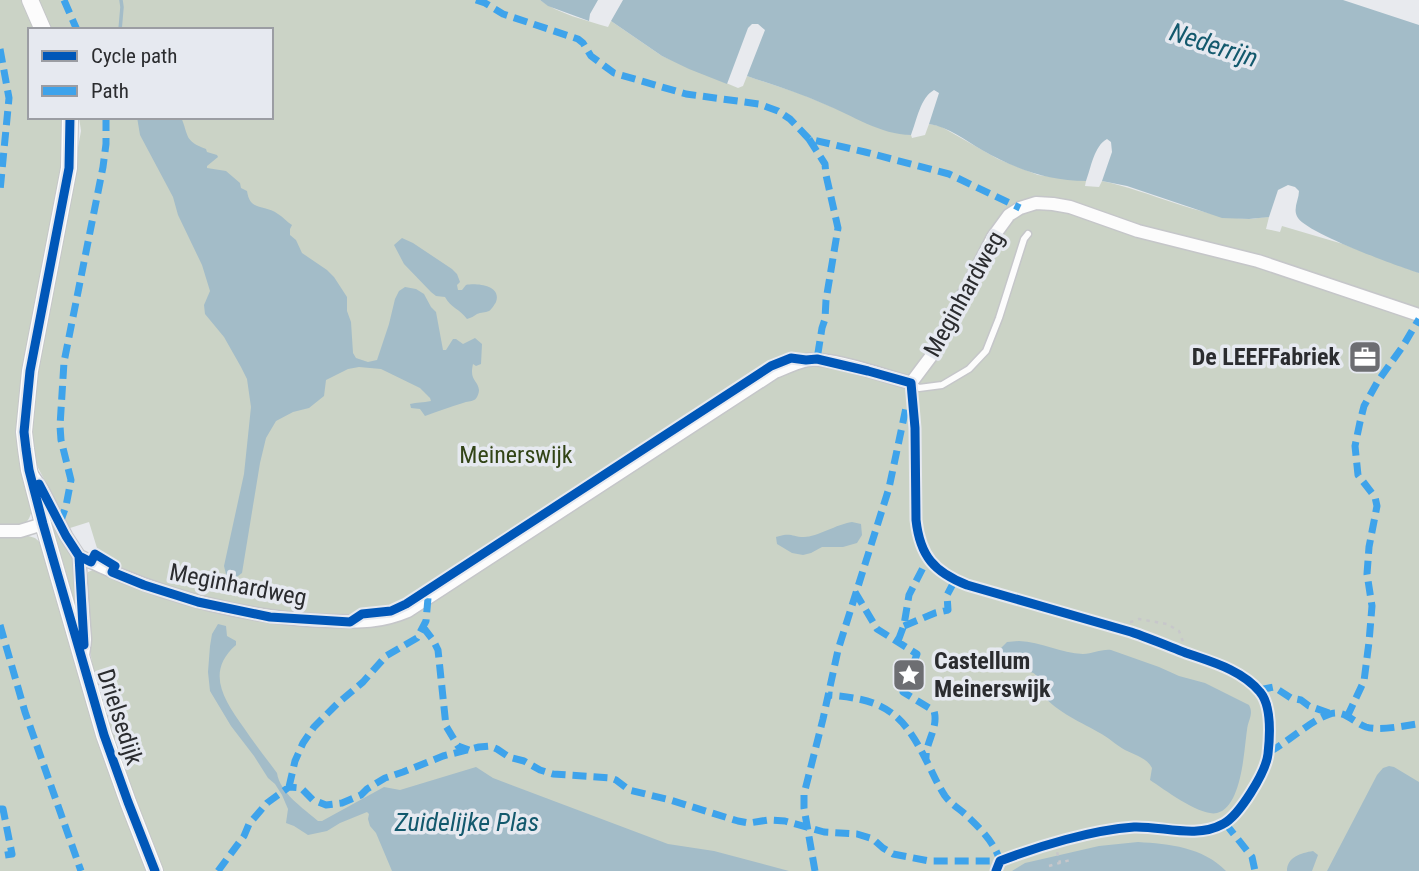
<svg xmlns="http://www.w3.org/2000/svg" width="1419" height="871" viewBox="0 0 1419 871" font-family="'Roboto Condensed',sans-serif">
	<rect width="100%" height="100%" fill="#e8eaee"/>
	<!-- green -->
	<path fill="#cbd3c6" d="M 0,0 L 24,0 L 36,30 L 30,30 L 30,117 L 64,117 L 65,144 L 56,211 L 25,371 L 31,513 C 27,529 14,527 0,528 Z
		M 37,0 L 540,0 C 559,14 585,20 608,27 L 611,21 L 662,56 L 738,88 L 743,86 L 747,76 L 801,94 L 892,132 L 911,135 L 912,138 L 925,135 L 929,124 L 940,126 L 998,159 L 1038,175 L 1086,181 L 1085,186 L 1099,187 L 1102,181 C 1150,191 1199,217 1248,219 C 1255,219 1262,217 1269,217 L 1266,229 L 1280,232 L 1282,226 L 1343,244 L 1419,273 L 1419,871 L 162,871 L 123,768 L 93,676 L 84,586 L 88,572 L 93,570 L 104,571 L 89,522 L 70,528 L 36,464 L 31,426 L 32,400 L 81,131 L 79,117 L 271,117 L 271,30 L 50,30 Z
		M 43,495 L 74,559 L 80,630 Z
		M 25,535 L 35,538 L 42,544 L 150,871 L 0,871 L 0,536 Z"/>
	<!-- water -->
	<path fill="#a3bcc8" d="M 540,0 L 598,0 L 590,14 L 589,21 L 548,6 Z
		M 623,0 L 1343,0 L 1419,25 L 1419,273 C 1397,266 1309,234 1298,218 C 1292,209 1299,200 1299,191 L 1295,187 L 1288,185 L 1278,190 L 1269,217 L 1249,219 L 1222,218 L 1127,186 L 1102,181 L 1112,152 L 1111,142 L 1107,139 C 1094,146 1091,168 1086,181 C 1048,181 1015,169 982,150 C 965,140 949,127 929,124 L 939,93 L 934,90 C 920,98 917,120 911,135 C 881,135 852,115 824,104 C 799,93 773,85 747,76 L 765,30 L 758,24 L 752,24 L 748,28 L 727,84 L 689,69 L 662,56 L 611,21 Z
		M 137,117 L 181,117 C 189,136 184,141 206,149 L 207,152 L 217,155 L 218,157 L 207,166 L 207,168 L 226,171 L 240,183 L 241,188 L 247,191 C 250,212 264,204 278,214 C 283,217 287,222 292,225 L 290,229 L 290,235 L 296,240 L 302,253 L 327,270 L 334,277 L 347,297 L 347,311 L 351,322 L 353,353 L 356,358 L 368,362 L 377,360 L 389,324 L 395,299 L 399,291 L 405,287 L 416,289 L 424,294 L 431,307 L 436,312 L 443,350 L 446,350 L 453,339 L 456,339 L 463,344 L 475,338 L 482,344 L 481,364 L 476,366 L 473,364 C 469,381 478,380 479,390 C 479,393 477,399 474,400 C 471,402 467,401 463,403 C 450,407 438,411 425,416 L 420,409 L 411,408 L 410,404 C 417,402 423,403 431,401 L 430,398 L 420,388 L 381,369 L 359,367 L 348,369 L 326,380 L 324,396 L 309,408 L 293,412 L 276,421 L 266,438 L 260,463 L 242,573 L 230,582 L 228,582 L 224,566 L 244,474 L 251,407 L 247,379 L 241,367 L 224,337 L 205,314 L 204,305 L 210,291 L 202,265 L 178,215 L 173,197 L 140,135 Z
		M 402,238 L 413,243 L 452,269 L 457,274 L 460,282 L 457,285 L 458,290 L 462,290 L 466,285 C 476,283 502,285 496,302 C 495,304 491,310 489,311 C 485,313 481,312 477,314 C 474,316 471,318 467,319 C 460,309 451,308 445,297 L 436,296 L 431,292 L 404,264 L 394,245 Z
		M 852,522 L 861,524 L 862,535 L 857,543 L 843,547 L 822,547 L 811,553 L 803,555 L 792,553 L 777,544 L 776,537 C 792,532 791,537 804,537 C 817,537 837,524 852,522 Z
		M 218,624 L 226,626 L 227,636 L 236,641 L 236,645 C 205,672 224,700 244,728 C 254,743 266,758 277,773 C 280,793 303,808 318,821 L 322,821 L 384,787 L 400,790 L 476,767 L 493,778 L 668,844 L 714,851 L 789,871 L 392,871 L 376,833 L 370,826 L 368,819 L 369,814 L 367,812 L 340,823 L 327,831 L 308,835 L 294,826 L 286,823 L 288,809 L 282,795 L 275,784 L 268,778 L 254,756 L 231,726 L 210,691 L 208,672 L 210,646 L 212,634 Z
		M 1019,641 C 1041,642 1061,653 1083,654 C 1093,654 1101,649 1111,650 L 1159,667 L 1179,676 L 1205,683 L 1249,705 C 1254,714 1248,720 1247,730 C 1244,750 1242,807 1217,813 C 1201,817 1165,790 1150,780 L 1152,768 C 1147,758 1135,755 1125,750 C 1116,745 1108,737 1098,732 C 1077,720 1054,711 1040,691 C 1041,651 1000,692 1001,648 L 1007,642 Z
		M 1389,766 L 1394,767 L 1419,782 L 1419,871 L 1327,871 L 1377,775 L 1383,768 Z
		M 1138,842 C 1169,844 1203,847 1226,871 L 1012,871 L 1025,863 L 1099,846 Z
		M 1313,851 L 1318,855 L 1312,871 L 1287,871 C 1287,857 1301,853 1313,851 Z"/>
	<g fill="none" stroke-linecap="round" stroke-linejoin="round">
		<!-- stream -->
		<path stroke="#a3bcc8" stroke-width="3.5" d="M 120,30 L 122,7 L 121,0"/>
		<defs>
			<path id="service" d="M 911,383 L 919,388 L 942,385 L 969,369 L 986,351 L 999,318 L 1024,239 L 1028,234"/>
			<path id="minor" d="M 33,476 L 42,489 L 66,536 L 79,556 L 85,640 L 83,655
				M 0,531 L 20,531 L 43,524
				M 79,556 C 157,595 242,618 329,621 C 359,622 380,623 408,611 L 775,372 C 785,368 796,363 807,360 C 829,356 887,377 911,383 L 932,355 L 993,237 L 1009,215 L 1020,208 L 1036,203 L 1053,204 L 1070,207 L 1138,231 L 1258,261 L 1419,315"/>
			<path id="tertiary" d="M 30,0 L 43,30
				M 70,117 L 69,168 L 30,371 L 24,432 L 26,449 L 29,470 L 43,524 L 104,735 L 128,802 L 155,871"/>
		</defs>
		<!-- service casing -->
		<use href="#service" stroke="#c5c6c9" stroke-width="9"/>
		<!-- minor casing -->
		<use href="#minor" stroke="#c5c6c9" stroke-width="15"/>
		<!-- tertiary casing -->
		<use href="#tertiary" stroke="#c5c6c9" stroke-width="18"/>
		<!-- path -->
		<path stroke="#c7c7ca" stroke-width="2.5" stroke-dasharray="3.5 5" stroke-linecap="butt" d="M 1114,628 L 1139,619 L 1167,624 L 1179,631 L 1187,653
			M 1055,844 L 1060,863
			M 1049,866 L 1070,860"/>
		<!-- service -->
		<use href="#service" stroke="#fcfcfc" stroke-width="6"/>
		<!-- minor -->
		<use href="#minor" stroke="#fcfcfc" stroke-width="12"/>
		<!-- tertiary -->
		<use href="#tertiary" stroke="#fcfcfc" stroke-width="16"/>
		<!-- quiet -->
		<path stroke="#3ea3eb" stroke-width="7" stroke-dasharray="14 7" stroke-linecap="butt" d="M 64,0 L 77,30
			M 476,0 L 485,3 L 503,14 L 578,39 L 583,43 L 591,56 L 614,73 L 686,94 L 759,104 L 778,111 L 790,119 L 809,139 L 865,152 L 949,174 L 1020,208
			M 0,49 L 9,98 L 0,191
			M 809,139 L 825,164 L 826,175 L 838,228 L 826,300 L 825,319 L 822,328 L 817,359
			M 60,523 L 66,506 L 71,480 L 61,440 L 60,426 L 64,362 L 103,167 L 106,144 L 106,117
			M 855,592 L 877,629 L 917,654 L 903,692 L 934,711 C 939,728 925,742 926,760
			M 0,625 L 25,712 L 81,871
			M 904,626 L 935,613 L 948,610 L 947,595 L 955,580
			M 423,627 L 433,640 L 438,650 L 446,726 L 458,746 L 469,750
			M 898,641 L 904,625 L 909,595 L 928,558
			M 1259,690 L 1274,687 L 1291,698 L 1301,700 L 1309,706 L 1332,714
			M 1347,717 L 1364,681 L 1369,642 L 1372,606 L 1367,574 L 1369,547 L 1377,506 L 1375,497 L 1358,475 L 1355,446 L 1360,422 L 1364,406 L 1378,381 L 1403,346 L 1419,319
			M 1269,752 C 1286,744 1319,713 1336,713 C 1347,713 1357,724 1366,727 C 1379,731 1403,726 1417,724
			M 289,787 L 295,761 L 303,743 L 314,727 L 337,704 L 363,682 L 386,656 L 417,638 L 426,621 L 428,598
			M 0,809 L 3,809 L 12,854 L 0,856
			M 1225,823 L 1252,857 L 1255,871
			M 218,871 L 244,836 L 249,824 L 267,803 L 289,787 L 301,788 L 313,800 L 326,805 L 342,803 L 361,795 L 367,789 L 385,778 L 403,772 L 443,756 L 479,747 L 490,746 L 497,749 L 509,757 L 524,761 L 540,770 L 553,774 L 611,778 L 616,780 L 629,790 L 670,800 L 738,821 L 749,823 L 768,820 L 785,821 L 824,832 L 857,834 L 873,839 L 883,848 L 893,854 L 929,861 L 1000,861 C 995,843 979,827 965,814 C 958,808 951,804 945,796 C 937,784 932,771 925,758 C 901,710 881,699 828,695
			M 815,871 L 804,808 L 804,794 L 823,719 L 838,650 L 889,488 L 907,403"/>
		<defs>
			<path id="cycleway" d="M 70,117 L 69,168 L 30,371 L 24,432 L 26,449 L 29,470 L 43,524 L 104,735 L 128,802 L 155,871
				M 39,484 L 66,536 L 79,556 L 84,645
				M 79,556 L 91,562 L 95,554 L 115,566 L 112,572 L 144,585 L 198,602 L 270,617 L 350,622 L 362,614 L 391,611 L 406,604 L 771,366 L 791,358 L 806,360 L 817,359 L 868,371 L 911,383 L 915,428 L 916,520 C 920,556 934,572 967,585 C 1021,601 1076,616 1131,632 C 1149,638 1168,646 1186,653 C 1212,662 1242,670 1260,692 C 1272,706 1270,736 1268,754 C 1266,772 1239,816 1223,824 C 1196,839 1163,826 1134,827 C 1092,830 1039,846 1000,861 L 996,871"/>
		</defs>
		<!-- cycleway casing -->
		<use href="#cycleway" stroke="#e6e9f0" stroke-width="13"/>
		<!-- cycleway -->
		<use href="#cycleway" stroke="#0057b8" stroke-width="9"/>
	</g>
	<!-- icons -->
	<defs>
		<symbol id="office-square" viewBox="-11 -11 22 22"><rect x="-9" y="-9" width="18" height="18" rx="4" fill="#6d6e72" stroke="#e6e9f0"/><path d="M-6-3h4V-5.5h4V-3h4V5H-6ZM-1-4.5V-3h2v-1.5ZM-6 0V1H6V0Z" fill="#fff"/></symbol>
		<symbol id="sight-square" viewBox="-11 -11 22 22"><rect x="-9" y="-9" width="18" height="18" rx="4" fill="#6d6e72" stroke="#e6e9f0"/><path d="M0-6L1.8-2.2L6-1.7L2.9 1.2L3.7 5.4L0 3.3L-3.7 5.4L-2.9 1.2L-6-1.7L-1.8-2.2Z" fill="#fff"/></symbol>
	</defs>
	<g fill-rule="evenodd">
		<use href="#office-square" x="1346" y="338" width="38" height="38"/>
		<use href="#sight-square" x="890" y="656" width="38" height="38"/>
	</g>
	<g text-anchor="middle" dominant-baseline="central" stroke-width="7" stroke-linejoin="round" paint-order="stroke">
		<!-- street labels -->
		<g font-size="24" fill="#2b2c2f" stroke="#e6e9f0">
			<text transform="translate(964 294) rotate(-61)">Meginhardweg</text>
			<text transform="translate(238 585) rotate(11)">Meginhardweg</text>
			<text transform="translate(120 717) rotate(72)">Drielsedijk</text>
		</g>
		<!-- poi labels -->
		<g font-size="24" font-weight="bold" fill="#2b2c2f" stroke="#e6e9f0" text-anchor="end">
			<text x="1340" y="357">De LEEFFabriek</text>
			<text x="934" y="661" text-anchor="start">Castellum<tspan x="934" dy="28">Meinerswijk</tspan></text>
		</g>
		<!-- park labels -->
		<g font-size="24" fill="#324416" stroke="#e6e9f0">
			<text x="516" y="455">Meinerswijk</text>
		</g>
		<!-- water labels -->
		<g font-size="26" font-style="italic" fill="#13596d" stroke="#e6e9f0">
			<text transform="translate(1214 45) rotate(18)">Nederrijn</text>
			<text x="467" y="822">Zuidelijke Plas</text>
		</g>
	</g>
	<!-- legend -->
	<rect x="28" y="28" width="245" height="91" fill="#e6e9f0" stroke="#9b9da3" stroke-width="2"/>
	<rect x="42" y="51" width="35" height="10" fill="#0057b8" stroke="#9b9da3" stroke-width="2"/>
	<text x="91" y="63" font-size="21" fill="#2b2c2f">Cycle path</text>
	<rect x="42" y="86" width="35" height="10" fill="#3ea3eb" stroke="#9b9da3" stroke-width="2"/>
	<text x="91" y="98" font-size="21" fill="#2b2c2f">Path</text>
</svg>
